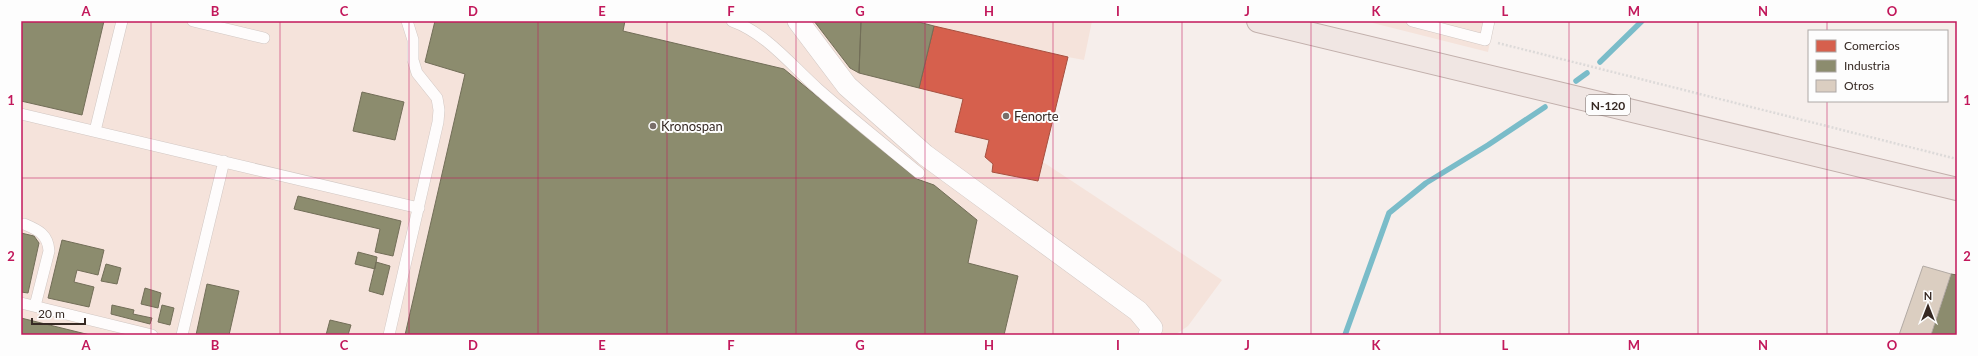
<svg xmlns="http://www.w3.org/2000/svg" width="1978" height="356" viewBox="0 0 1978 356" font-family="Lato,sans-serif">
	<rect width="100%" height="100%" fill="#f6eeeb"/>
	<!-- built -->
	<path fill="#f5e3db" d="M 21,21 L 1092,21 L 1084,60 L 1068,57 L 1043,162 L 1222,280 L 1188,326 L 1175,335 L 21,335 Z
		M 1365,21 L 1494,21 L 1488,52 Z"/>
	<!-- shops -->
	<path fill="#d6604d" stroke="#a65040" d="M 934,26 L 1068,57 L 1038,181 L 992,172 L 993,164 L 985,157 L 989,140 L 955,132 L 963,99 L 919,88 Z"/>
	<!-- industry -->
	<path fill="#8c8c6e" stroke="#726e58" d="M 21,21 L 104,21 L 82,115 L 21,101 Z
		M 435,21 L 625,21 L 623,31 L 784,69 L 917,179 L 934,185 L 977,220 L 968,263 L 1018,276 L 1004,335 L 405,335 L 465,74 L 425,62 Z
		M 814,21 L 861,21 L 859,73 L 850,68 Z
		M 861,21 L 915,21 L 934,26 L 919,88 L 859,73 Z
		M 362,92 L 404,102 L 395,140 L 353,131 Z
		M 298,196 L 401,221 L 393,256 L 375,252 L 380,229 L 294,209 Z
		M 21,233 L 34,236 L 39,243 L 28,293 L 21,292 Z
		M 62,240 L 104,250 L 98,275 L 77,270 L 74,282 L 94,287 L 89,307 L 48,298 Z
		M 358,252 L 377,257 L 375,269 L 355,264 Z
		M 376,262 L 390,266 L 383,295 L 369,291 Z
		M 106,264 L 121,268 L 117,284 L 101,281 Z
		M 1951,274 L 1957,275 L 1957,335 L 1931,335 Z
		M 207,284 L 239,291 L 229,335 L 196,335 Z
		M 145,288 L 161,293 L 158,308 L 141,304 Z
		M 112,305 L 134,310 L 133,314 L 152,318 L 150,324 L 111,314 Z
		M 162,305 L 174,308 L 170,325 L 158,322 Z
		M 21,318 L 90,335 L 21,335 Z
		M 330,320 L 351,325 L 348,335 L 326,335 Z"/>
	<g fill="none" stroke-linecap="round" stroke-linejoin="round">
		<!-- stream -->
		<path stroke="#7abcc9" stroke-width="5.5" d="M 1600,62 L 1642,21
			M 1576,81 L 1587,73
			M 1345,335 L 1389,213 L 1426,183 L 1488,145 L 1545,107"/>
	</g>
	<!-- building -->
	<path fill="#dbcec1" stroke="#b2aaa4" d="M 1923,266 L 1951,274 L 1931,335 L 1899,335 Z"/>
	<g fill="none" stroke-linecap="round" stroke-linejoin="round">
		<defs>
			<path id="service" d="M 193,21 L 264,38
				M 732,21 C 766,33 792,66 818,89 C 851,118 885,145 919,173
				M 1412,21 L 1485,40 L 1489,21
				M 21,114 L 419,208
				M 95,131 L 122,21
				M 24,224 C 38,230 48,234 49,251 L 35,306
				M 21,303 L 152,335
				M 182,335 L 224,161
				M 389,335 L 438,122 L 439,110 L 437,98 L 417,73 L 413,60 L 413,40 L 407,21"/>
			<path id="minor" d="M 798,21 L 847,86 L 925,155 L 1138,311 L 1152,328 L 1149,335"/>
			<path id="trunk" d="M 1258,21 L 1957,189"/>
		</defs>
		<!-- service casing -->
		<use href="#service" stroke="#d1c7c3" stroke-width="12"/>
		<!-- minor casing -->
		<use href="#minor" stroke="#d1c7c3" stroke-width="22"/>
		<!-- trunk casing -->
		<use href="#trunk" stroke="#c2b0ac" stroke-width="24"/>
		<!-- path -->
		<path stroke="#dddad9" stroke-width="2.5" stroke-dasharray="2 2" stroke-linecap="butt" d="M 1498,43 L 1957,159"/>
		<!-- service -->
		<use href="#service" stroke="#fefcfc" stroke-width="11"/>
		<!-- minor -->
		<use href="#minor" stroke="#fefcfc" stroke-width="21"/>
		<!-- trunk -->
		<use href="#trunk" stroke="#f0e6e3" stroke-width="22"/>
	</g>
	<!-- grid -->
	<path fill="none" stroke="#c2185b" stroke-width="1" stroke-opacity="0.55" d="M 151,21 L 151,335M 280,21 L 280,335M 409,21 L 409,335M 538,21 L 538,335M 667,21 L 667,335M 796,21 L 796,335M 925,21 L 925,335M 1053,21 L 1053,335M 1182,21 L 1182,335M 1311,21 L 1311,335M 1440,21 L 1440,335M 1569,21 L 1569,335M 1698,21 L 1698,335M 1827,21 L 1827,31M 1827,101 L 1827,335M 21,178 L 1957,178"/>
	<!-- markers -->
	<g fill="#796e69" stroke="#fdfdfd" stroke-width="1.5">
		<circle cx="1006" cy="116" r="4"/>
		<circle cx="653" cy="126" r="4"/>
	</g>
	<g text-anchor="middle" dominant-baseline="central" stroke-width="4" stroke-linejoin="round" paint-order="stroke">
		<!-- shield labels -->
		<rect fill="#fdfdfd" stroke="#726964" stroke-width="1" x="1586" y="95" width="44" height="20" rx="3"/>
		<g font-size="12" font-weight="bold" fill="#362923">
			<text x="1608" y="105">N-120</text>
		</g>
		<!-- poi labels -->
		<g font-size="13" fill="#362923" stroke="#fdfdfd" text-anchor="start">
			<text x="1014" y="116">Fenorte</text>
			<text x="661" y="126">Kronospan</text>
		</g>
	</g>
	<!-- border -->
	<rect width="1978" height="356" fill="none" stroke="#fdfdfd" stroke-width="44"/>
	<!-- legend -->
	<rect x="1808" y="30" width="140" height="72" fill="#fdfdfd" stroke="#ada8a6"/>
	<rect x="1816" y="40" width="20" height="12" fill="#d6604d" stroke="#ada8a6"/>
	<text x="1844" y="50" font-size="12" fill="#362923">Comercios</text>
	<rect x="1816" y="60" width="20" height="12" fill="#8c8c6e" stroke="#ada8a6"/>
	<text x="1844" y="70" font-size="12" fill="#362923">Industria</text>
	<rect x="1816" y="80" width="20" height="12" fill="#dbcec1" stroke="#ada8a6"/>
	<text x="1844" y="90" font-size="12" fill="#362923">Otros</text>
	<!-- north arrow -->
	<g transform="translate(1928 306)" stroke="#fdfdfd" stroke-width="3" paint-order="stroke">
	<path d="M0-3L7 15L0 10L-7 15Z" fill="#362923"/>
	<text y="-6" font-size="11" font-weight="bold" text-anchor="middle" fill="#362923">N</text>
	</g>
	<!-- scale -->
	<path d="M32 318v6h53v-6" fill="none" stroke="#362923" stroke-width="2"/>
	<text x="38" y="318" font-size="12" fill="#362923" stroke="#fdfdfd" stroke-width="3" paint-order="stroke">20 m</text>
	<rect x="22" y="22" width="1934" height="312" fill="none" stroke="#c2185b" stroke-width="1.5"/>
	<g font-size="13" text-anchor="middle" font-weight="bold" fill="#c2185b">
		<text x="86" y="16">A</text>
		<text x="215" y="16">B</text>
		<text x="344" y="16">C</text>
		<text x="473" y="16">D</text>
		<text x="602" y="16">E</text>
		<text x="731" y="16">F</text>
		<text x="860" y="16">G</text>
		<text x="989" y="16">H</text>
		<text x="1118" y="16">I</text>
		<text x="1247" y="16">J</text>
		<text x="1376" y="16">K</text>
		<text x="1505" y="16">L</text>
		<text x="1634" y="16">M</text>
		<text x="1763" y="16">N</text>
		<text x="1892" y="16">O</text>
		<text x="11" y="105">1</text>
		<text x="1967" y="105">1</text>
		<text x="11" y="261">2</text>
		<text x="1967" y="261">2</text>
		<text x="86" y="350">A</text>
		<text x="215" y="350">B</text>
		<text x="344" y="350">C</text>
		<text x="473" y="350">D</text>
		<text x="602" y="350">E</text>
		<text x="731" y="350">F</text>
		<text x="860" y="350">G</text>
		<text x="989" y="350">H</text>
		<text x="1118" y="350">I</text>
		<text x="1247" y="350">J</text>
		<text x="1376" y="350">K</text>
		<text x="1505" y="350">L</text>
		<text x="1634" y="350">M</text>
		<text x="1763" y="350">N</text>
		<text x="1892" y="350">O</text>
	</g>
</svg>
